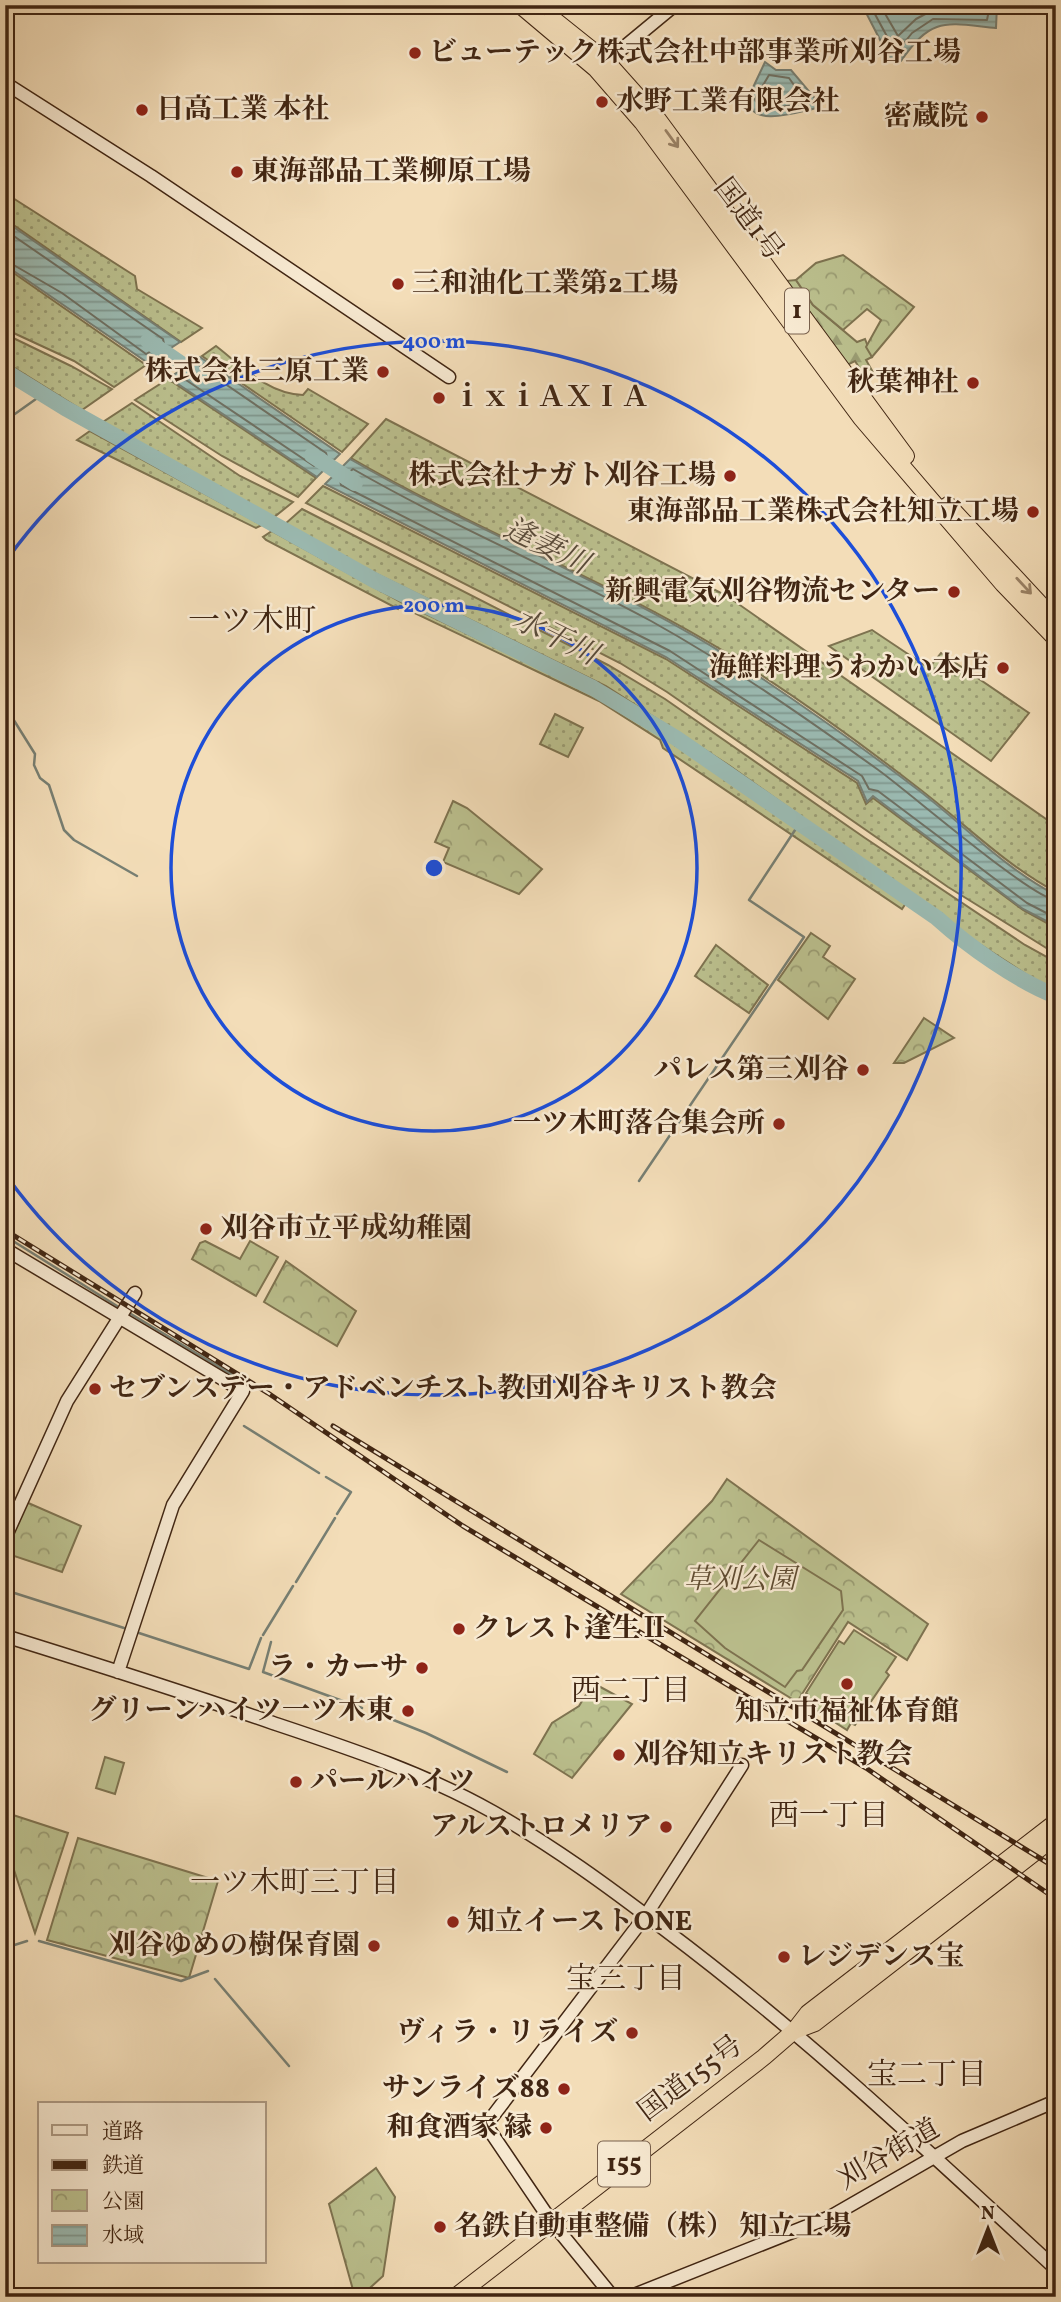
<svg xmlns="http://www.w3.org/2000/svg" width="1061" height="2302" viewBox="0 0 1061 2302" font-family="Vollkorn,'Noto Serif JP',serif">
	<defs>
		<pattern id="grass-dots" width="8" height="8" patternUnits="userSpaceOnUse" patternTransform="scale(1.75)"><rect width="8" height="8" fill="#bbc08e"/><path d="M2 2h.1M6 6h.1" fill="none" stroke="#9a9c73" stroke-width="1.8" stroke-linecap="round"/></pattern>
		<pattern id="forest-firs" width="22" height="20" patternUnits="userSpaceOnUse" patternTransform="scale(1.75)"><rect width="22" height="20" fill="#bbc08e"/><path d="M5 1l3.5 6h-7zM16 11l3.5 6h-7z" fill="#9a9c73"/></pattern>
		<pattern id="park-crowns" width="20" height="18" patternUnits="userSpaceOnUse" patternTransform="scale(1.75)"><rect width="20" height="18" fill="#bbc08e"/><path d="M2 6a3 3 0 1 1 6 0M12 15a3 3 0 1 1 6 0" fill="none" stroke="#9a9c73"/></pattern>
		<pattern id="water-rules" width="6" height="5" patternUnits="userSpaceOnUse" patternTransform="scale(1.75)"><rect width="6" height="5" fill="#9bbbb3"/><path d="M0 2.5h6" fill="none" stroke="#809890"/></pattern>
	</defs>
	<rect width="100%" height="100%" fill="#f3ddb8"/>
	<filter id="stains"><feTurbulence type="fractalNoise" baseFrequency=".00286" numOctaves="4"/><feColorMatrix values="0 0 0 0 .2 0 0 0 0 .09 0 0 0 0 .02 0 0 0 .5 -.17"/></filter>
	<radialGradient id="worn" r=".72"><stop offset=".6" stop-color="#630" stop-opacity="0"/><stop offset="1" stop-color="#630" stop-opacity=".3"/></radialGradient>
	<!-- grass -->
	<path fill="url(#grass-dots)" stroke="#7e7350" stroke-width="2" d="M 5,193 L 135,276 L 137,289 L 202,328 L 181,342 L 5,219 Z
		M 5,267 L 146,365 L 114,387 L 74,361 L 5,329 Z
		M 5,334 L 71,366 L 112,389 L 82,410 L 5,362 Z
		M 216,346 C 243,367 268,394 303,395 L 308,389 L 368,424 L 342,452 L 202,356 Z
		M 168,379 L 316,478 L 298,497 L 222,456 L 135,400 Z
		M 132,403 L 240,476 L 293,502 L 273,518 L 103,422 Z
		M 386,419 L 727,596 L 1056,826 L 1056,892 C 1005,865 963,822 917,787 C 863,745 806,704 749,667 C 623,586 480,533 351,458 Z
		M 90,431 L 262,525 L 256,528 L 77,440 Z
		M 323,486 L 666,659 L 857,783 L 866,804 L 873,798 L 1023,910 L 1056,928 L 1056,954 L 948,887 L 667,692 L 620,663 L 306,503 Z
		M 302,509 L 608,665 L 665,699 L 865,838 L 1025,945 L 1056,962 L 1056,989 L 1041,984 L 978,943 L 730,766 L 606,686 L 356,564 L 285,524 Z
		M 272,531 L 401,602 L 600,697 L 666,735 L 906,903 L 902,909 L 663,748 L 660,740 L 599,701 L 400,606 L 398,609 L 266,540 L 263,537 Z
		M 872,630 L 929,668 L 941,653 L 1029,713 L 991,761 L 829,646 Z
		M 555,714 L 583,728 L 568,757 L 540,744 Z
		M 716,945 L 768,985 L 749,1013 L 695,976 Z"/>
	<!-- forest -->
	<path fill="url(#forest-firs)" stroke="#7e7350" stroke-width="2" d="M 796,280 L 813,305 L 857,342 L 865,339 L 872,357 L 866,360 L 874,374 L 867,380 L 855,361 L 847,365 L 785,281 Z"/>
	<!-- park -->
	<path fill="url(#park-crowns)" stroke="#7e7350" stroke-width="2" d="M 843,255 L 914,307 L 872,357 L 866,347 L 881,320 L 867,309 L 843,330 L 813,305 L 796,280 L 816,263 Z
		M 453,801 L 467,808 L 542,869 L 519,894 L 443,862 L 449,848 L 435,842 Z
		M 811,933 L 830,946 L 823,957 L 855,979 L 828,1019 L 778,980 Z
		M 924,1018 L 954,1038 L 904,1063 L 894,1063 Z
		M 205,1241 L 240,1259 L 250,1241 L 278,1257 L 256,1296 L 192,1259 L 200,1243 Z
		M 286,1261 L 356,1311 L 337,1346 L 264,1302 Z
		M 727,1479 L 928,1624 L 907,1660 L 848,1622 L 797,1702 L 621,1594 L 712,1501 Z
		M 26,1502 L 81,1526 L 62,1572 L 5,1553 Z
		M 593,1683 L 632,1704 L 572,1778 L 534,1754 L 552,1723 L 579,1706 Z
		M 13,1815 L 68,1833 L 35,1933 L 5,1843 Z
		M 78,1838 L 218,1881 L 189,1978 L 47,1940 Z
		M 376,2168 L 395,2197 L 383,2276 L 360,2297 L 355,2297 L 329,2204 Z"/>
	<!-- pitch -->
	<path fill="#bbc08e" stroke="#7e7350" stroke-width="2" d="M 759,1540 L 841,1591 L 843,1610 L 802,1670 L 797,1671 L 785,1687 L 725,1648 L 695,1621 Z
		M 854,1630 L 896,1657 L 886,1672 L 889,1675 L 855,1725 L 851,1723 L 847,1730 L 805,1703 L 809,1696 L 806,1693 L 839,1641 L 844,1644 Z
		M 105,1757 L 124,1763 L 115,1794 L 96,1788 Z"/>
	<!-- water -->
	<path fill="url(#water-rules)" stroke="#777f73" stroke-width="2" d="M 867,5 L 997,5 L 996,28 C 945,23 932,16 901,61 L 890,59 L 863,7 Z
		M 765,62 L 776,70 L 791,70 L 818,102 L 817,108 C 798,112 749,129 748,98 Z
		M 5,221 L 180,342 L 148,363 L 5,265 Z
		M 200,357 L 340,454 L 317,477 L 169,378 Z
		M 350,459 C 480,534 623,587 748,669 C 805,707 862,747 917,789 C 963,824 1004,868 1056,895 L 1056,926 L 1023,909 L 873,796 L 867,802 L 858,781 L 666,657 L 325,484 Z"/>
	<g fill="none" stroke-linecap="round" stroke-linejoin="round">
		<!-- shore -->
		<path stroke="#6e7063" stroke-width="2" d="M 870,5 L 896,53 L 912,33 L 933,19 L 987,20 L 990,5
			M 880,5 L 898,36 L 916,19 L 931,11 L 978,10 L 982,5
			M 769,75 L 789,78 L 806,102 L 766,110 L 760,108 L 755,99 Z
			M 5,230 L 163,339 L 164,344 L 146,354 L 62,293 L 5,260
			M 199,366 L 326,453 L 327,457 L 314,466 L 186,380 L 186,375 Z
			M 1056,900 C 1031,898 908,791 877,769 C 803,716 730,665 651,621 C 553,568 450,525 353,469 L 340,480 L 341,485 L 670,651 L 862,776 L 869,789 L 878,791 L 1027,903 L 1056,918"/>
		<!-- stream -->
		<path stroke="#777f73" stroke-width="2.5" d="M 5,421 L 43,394
			M 5,706 L 35,754 L 34,765 L 40,778 L 49,785 L 64,830 L 74,840 L 137,876
			M 639,1181 L 804,937 L 749,900 L 799,824
			M 5,1236 L 117,1306
			M 131,1314 L 241,1380
			M 244,1426 L 319,1473
			M 326,1477 L 351,1492 L 337,1514
			M 296,1582 L 335,1518
			M 5,1590 L 124,1628
			M 139,1633 L 249,1669 L 261,1638
			M 263,1635 L 293,1586
			M 271,1642 L 263,1672 L 362,1708
			M 371,1711 L 426,1733 L 507,1772
			M 39,1941 L 181,1981 L 208,1971
			M 5,1948 L 27,1941
			M 215,1979 L 289,2066"/>
		<!-- river -->
		<path stroke="#9bbbb3" stroke-width="16" d="M 148,341 L 202,378
			M 5,371 L 65,408 L 374,580 L 593,688 L 676,738 L 937,918 C 968,946 1017,981 1056,996
			M 312,455 L 355,483"/>
		<defs>
			<path id="secondary" d="M 600,67 L 675,5
				M 5,83 L 151,176 L 449,377
				M 5,1249 L 243,1391 L 173,1505 L 118,1672
				M 5,1538 L 67,1401 L 135,1293
				M 5,1636 C 95,1664 184,1692 273,1723 C 348,1748 424,1773 493,1812 C 553,1846 609,1887 664,1929 C 803,2033 928,2151 1056,2269
				M 613,2297 L 551,2221 L 486,2125 L 646,1915 L 742,1765
				M 629,2297 L 830,2217 L 962,2141 L 1056,2101"/>
			<path id="highway" d="M 520,5 L 596,69 L 642,122 L 861,418 L 1003,584 L 1056,639
				M 552,18 L 607,62 L 657,118 L 906,456
				M 948,505 L 1056,621
				M 794,2031 L 815,2023 L 1056,1836
				M 455,2297 L 764,2057 L 794,2031 L 808,2013 L 1056,1822"/>
		</defs>
		<!-- secondary casing -->
		<use href="#secondary" stroke="#412613" stroke-width="15"/>
		<!-- highway casing -->
		<use href="#highway" stroke="#412613" stroke-width="18"/>
		<!-- secondary -->
		<use href="#secondary" stroke="#f7e9d1" stroke-width="12"/>
		<!-- highway -->
		<use href="#highway" stroke="#f3ddb8" stroke-width="16"/>
		<defs>
			<path id="rail" d="M 5,1230 L 268,1393 L 463,1526 L 866,1768 L 1056,1899
				M 333,1426 L 1056,1868"/>
		</defs>
		<!-- rail casing -->
		<use href="#rail" stroke="#412613" stroke-width="5"/>
		<!-- rail -->
		<use href="#rail" stroke="#f7e9d1" stroke-width="2.5" stroke-dasharray="8" stroke-linecap="butt"/>
	</g>
	<!-- one-way arrows -->
	<defs><path id="oneway-shaft" d="M-6 0H5M1.5-3L5.5 0L1.5 3" fill="none" stroke-width="1.6" stroke-linecap="round" stroke-linejoin="round" transform="scale(1.75)"/></defs>
	<g stroke="#9a8266">
		<use href="#oneway-shaft" transform="translate(672 139) rotate(54)"/>
		<use href="#oneway-shaft" transform="translate(1024 586) rotate(47)"/>
	</g>
	<!-- distance rings -->
	<g fill="none" stroke="#1d4ed8" stroke-width="3.5">
		<circle cx="434" cy="868" r="263"/>
		<path d="M8 558A527 527 0 1 1 8 1178"/>
	</g>
	<!-- markers -->
	<g fill="#8f2418" stroke="#f7e9d1" stroke-width="2.5">
		<circle cx="415" cy="53" r="7"/>
		<circle cx="602" cy="102" r="7"/>
		<circle cx="142" cy="110" r="7"/>
		<circle cx="982" cy="117" r="7"/>
		<circle cx="237" cy="172" r="7"/>
		<circle cx="398" cy="284" r="7"/>
		<circle cx="383" cy="372" r="7"/>
		<circle cx="973" cy="383" r="7"/>
		<circle cx="439" cy="398" r="7"/>
		<circle cx="730" cy="476" r="7"/>
		<circle cx="1033" cy="512" r="7"/>
		<circle cx="954" cy="592" r="7"/>
		<circle cx="1003" cy="668" r="7"/>
		<circle cx="863" cy="1070" r="7"/>
		<circle cx="779" cy="1124" r="7"/>
		<circle cx="206" cy="1229" r="7"/>
		<circle cx="95" cy="1389" r="7"/>
		<circle cx="459" cy="1629" r="7"/>
		<circle cx="422" cy="1668" r="7"/>
		<circle cx="847" cy="1684" r="7"/>
		<circle cx="408" cy="1711" r="7"/>
		<circle cx="619" cy="1755" r="7"/>
		<circle cx="296" cy="1782" r="7"/>
		<circle cx="666" cy="1827" r="7"/>
		<circle cx="453" cy="1922" r="7"/>
		<circle cx="374" cy="1946" r="7"/>
		<circle cx="784" cy="1957" r="7"/>
		<circle cx="632" cy="2033" r="7"/>
		<circle cx="564" cy="2089" r="7"/>
		<circle cx="546" cy="2128" r="7"/>
		<circle cx="440" cy="2227" r="7"/>
	</g>
	<g text-anchor="middle" dominant-baseline="central" stroke-width="5" stroke-linejoin="round" paint-order="stroke">
		<!-- shield labels -->
		<g fill="#f7e9d1" stroke="#78604c" stroke-width="2">
			<rect x="785" y="288.5" width="24" height="45" rx="5"/>
			<rect x="598" y="2141.5" width="52" height="45" rx="5"/>
		</g>
		<g font-size="26" font-weight="bold" fill="#412613">
			<text x="797" y="311">1</text>
			<text x="624" y="2164">155</text>
		</g>
		<!-- poi labels -->
		<g font-size="28" font-weight="bold" fill="#412613" stroke="#f7e9d1" text-anchor="end">
			<text x="429" y="53" text-anchor="start">ビューテック株式会社中部事業所刈谷工場</text>
			<text x="616" y="102" text-anchor="start">水野工業有限会社</text>
			<text x="156" y="110" text-anchor="start">日高工業 本社</text>
			<text x="968" y="117">密蔵院</text>
			<text x="251" y="172" text-anchor="start">東海部品工業柳原工場</text>
			<text x="412" y="284" text-anchor="start">三和油化工業第2工場</text>
			<text x="369" y="372">株式会社三原工業</text>
			<text x="959" y="383">秋葉神社</text>
			<text x="453" y="398" text-anchor="start">ｉｘｉＡＸＩＡ</text>
			<text x="716" y="476">株式会社ナガト刈谷工場</text>
			<text x="1019" y="512">東海部品工業株式会社知立工場</text>
			<text x="940" y="592">新興電気刈谷物流センター</text>
			<text x="989" y="668">海鮮料理うわかい本店</text>
			<text x="849" y="1070">パレス第三刈谷</text>
			<text x="765" y="1124">一ツ木町落合集会所</text>
			<text x="220" y="1229" text-anchor="start">刈谷市立平成幼稚園</text>
			<text x="109" y="1389" text-anchor="start">セブンスデー・アドベンチスト教団刈谷キリスト教会</text>
			<text x="473" y="1629" text-anchor="start">クレスト逢生Ⅱ</text>
			<text x="408" y="1668">ラ・カーサ</text>
			<text x="394" y="1711">グリーンハイツ一ツ木東</text>
			<text x="847" y="1712" text-anchor="middle">知立市福祉体育館</text>
			<text x="633" y="1755" text-anchor="start">刈谷知立キリスト教会</text>
			<text x="310" y="1782" text-anchor="start">パールハイツ</text>
			<text x="652" y="1827">アルストロメリア</text>
			<text x="467" y="1922" text-anchor="start">知立イーストONE</text>
			<text x="360" y="1946">刈谷ゆめの樹保育園</text>
			<text x="798" y="1957" text-anchor="start">レジデンス宝</text>
			<text x="618" y="2033">ヴィラ・リライズ</text>
			<text x="550" y="2089">サンライズ88</text>
			<text x="532" y="2128">和食酒家 縁</text>
			<text x="454" y="2227" text-anchor="start">名鉄自動車整備（株） 知立工場</text>
		</g>
		<!-- street labels -->
		<g font-size="28" fill="#412613" stroke="#f7e9d1">
			<text transform="translate(748 220) rotate(53)">国道1号</text>
			<text transform="translate(691 2079) rotate(-37)">国道155号</text>
			<text transform="translate(889 2155) rotate(-30)">刈谷街道</text>
		</g>
		<!-- park labels -->
		<g font-size="28" font-style="italic" fill="#604c32" stroke="#f7e9d1">
			<text x="740" y="1580">草刈公園</text>
		</g>
		<!-- water labels -->
		<g font-size="30" font-style="italic" fill="#584b3b" stroke="#f7e9d1">
			<text transform="translate(546 547) rotate(26)">逢妻川</text>
			<text transform="translate(555 638) rotate(26)">水干川</text>
		</g>
		<!-- neighbourhood labels -->
		<g font-size="30" fill="#412613" stroke="#f7e9d1">
			<text x="631" y="1692">西二丁目</text>
			<text x="829" y="1817">西一丁目</text>
			<text x="295" y="1884">一ツ木町三丁目</text>
			<text x="626" y="1980">宝三丁目</text>
			<text x="927" y="2076">宝二丁目</text>
		</g>
		<!-- quarter labels -->
		<g font-size="32" fill="#412613" stroke="#f7e9d1">
			<text x="252" y="623">一ツ木町</text>
		</g>
	</g>
	<circle cx="434" cy="868" r="10" fill="#1d4ed8" stroke="#f7e9d1" stroke-width="3.5"/>
	<g font-size="21" text-anchor="middle" font-weight="bold" fill="#1d4ed8" stroke="#f7e9d1" stroke-width="5" stroke-linejoin="round" paint-order="stroke">
		<text x="434" y="348">400 m</text>
		<text x="434" y="612">200 m</text>
	</g>
	<!-- margin -->
	<rect width="1061" height="2302" fill="none" stroke="#f3ddb8" stroke-width="28"/>
	<rect x="7" y="7" width="1047" height="2288" fill="none" stroke="#412613" stroke-width="3.5"/>
	<rect x="14" y="14" width="1033" height="2274" fill="none" stroke="#412613" stroke-width="2"/>
	<!-- legend -->
	<rect x="38" y="2102" width="228" height="161" fill="#f7e9d1" stroke="#ae9b85" stroke-width="2"/>
	<rect x="52" y="2125" width="35" height="10" fill="#f7e9d1" stroke="#ae9b85" stroke-width="2"/>
	<text x="102" y="2138" font-size="21" fill="#412613">道路</text>
	<rect x="52" y="2160" width="35" height="10" fill="#412613" stroke="#ae9b85" stroke-width="2"/>
	<text x="102" y="2172" font-size="21" fill="#412613">鉄道</text>
	<rect x="52" y="2190" width="35" height="21" fill="url(#park-crowns)" stroke="#ae9b85" stroke-width="2"/>
	<text x="102" y="2208" font-size="21" fill="#412613">公園</text>
	<rect x="52" y="2225" width="35" height="21" fill="url(#water-rules)" stroke="#ae9b85" stroke-width="2"/>
	<text x="102" y="2242" font-size="21" fill="#412613">水域</text>
	<!-- north arrow -->
	<g transform="translate(988 2229)" stroke="#f7e9d1" stroke-width="5" paint-order="stroke">
	<path d="M0-5L12 26L0 18L-12 26Z" fill="#412613"/>
	<text y="-10" font-size="19" font-weight="bold" text-anchor="middle" fill="#412613">N</text>
	</g>
	<rect width="100%" height="100%" filter="url(#stains)"/>
	<rect width="100%" height="100%" fill="url(#worn)"/>
</svg>
